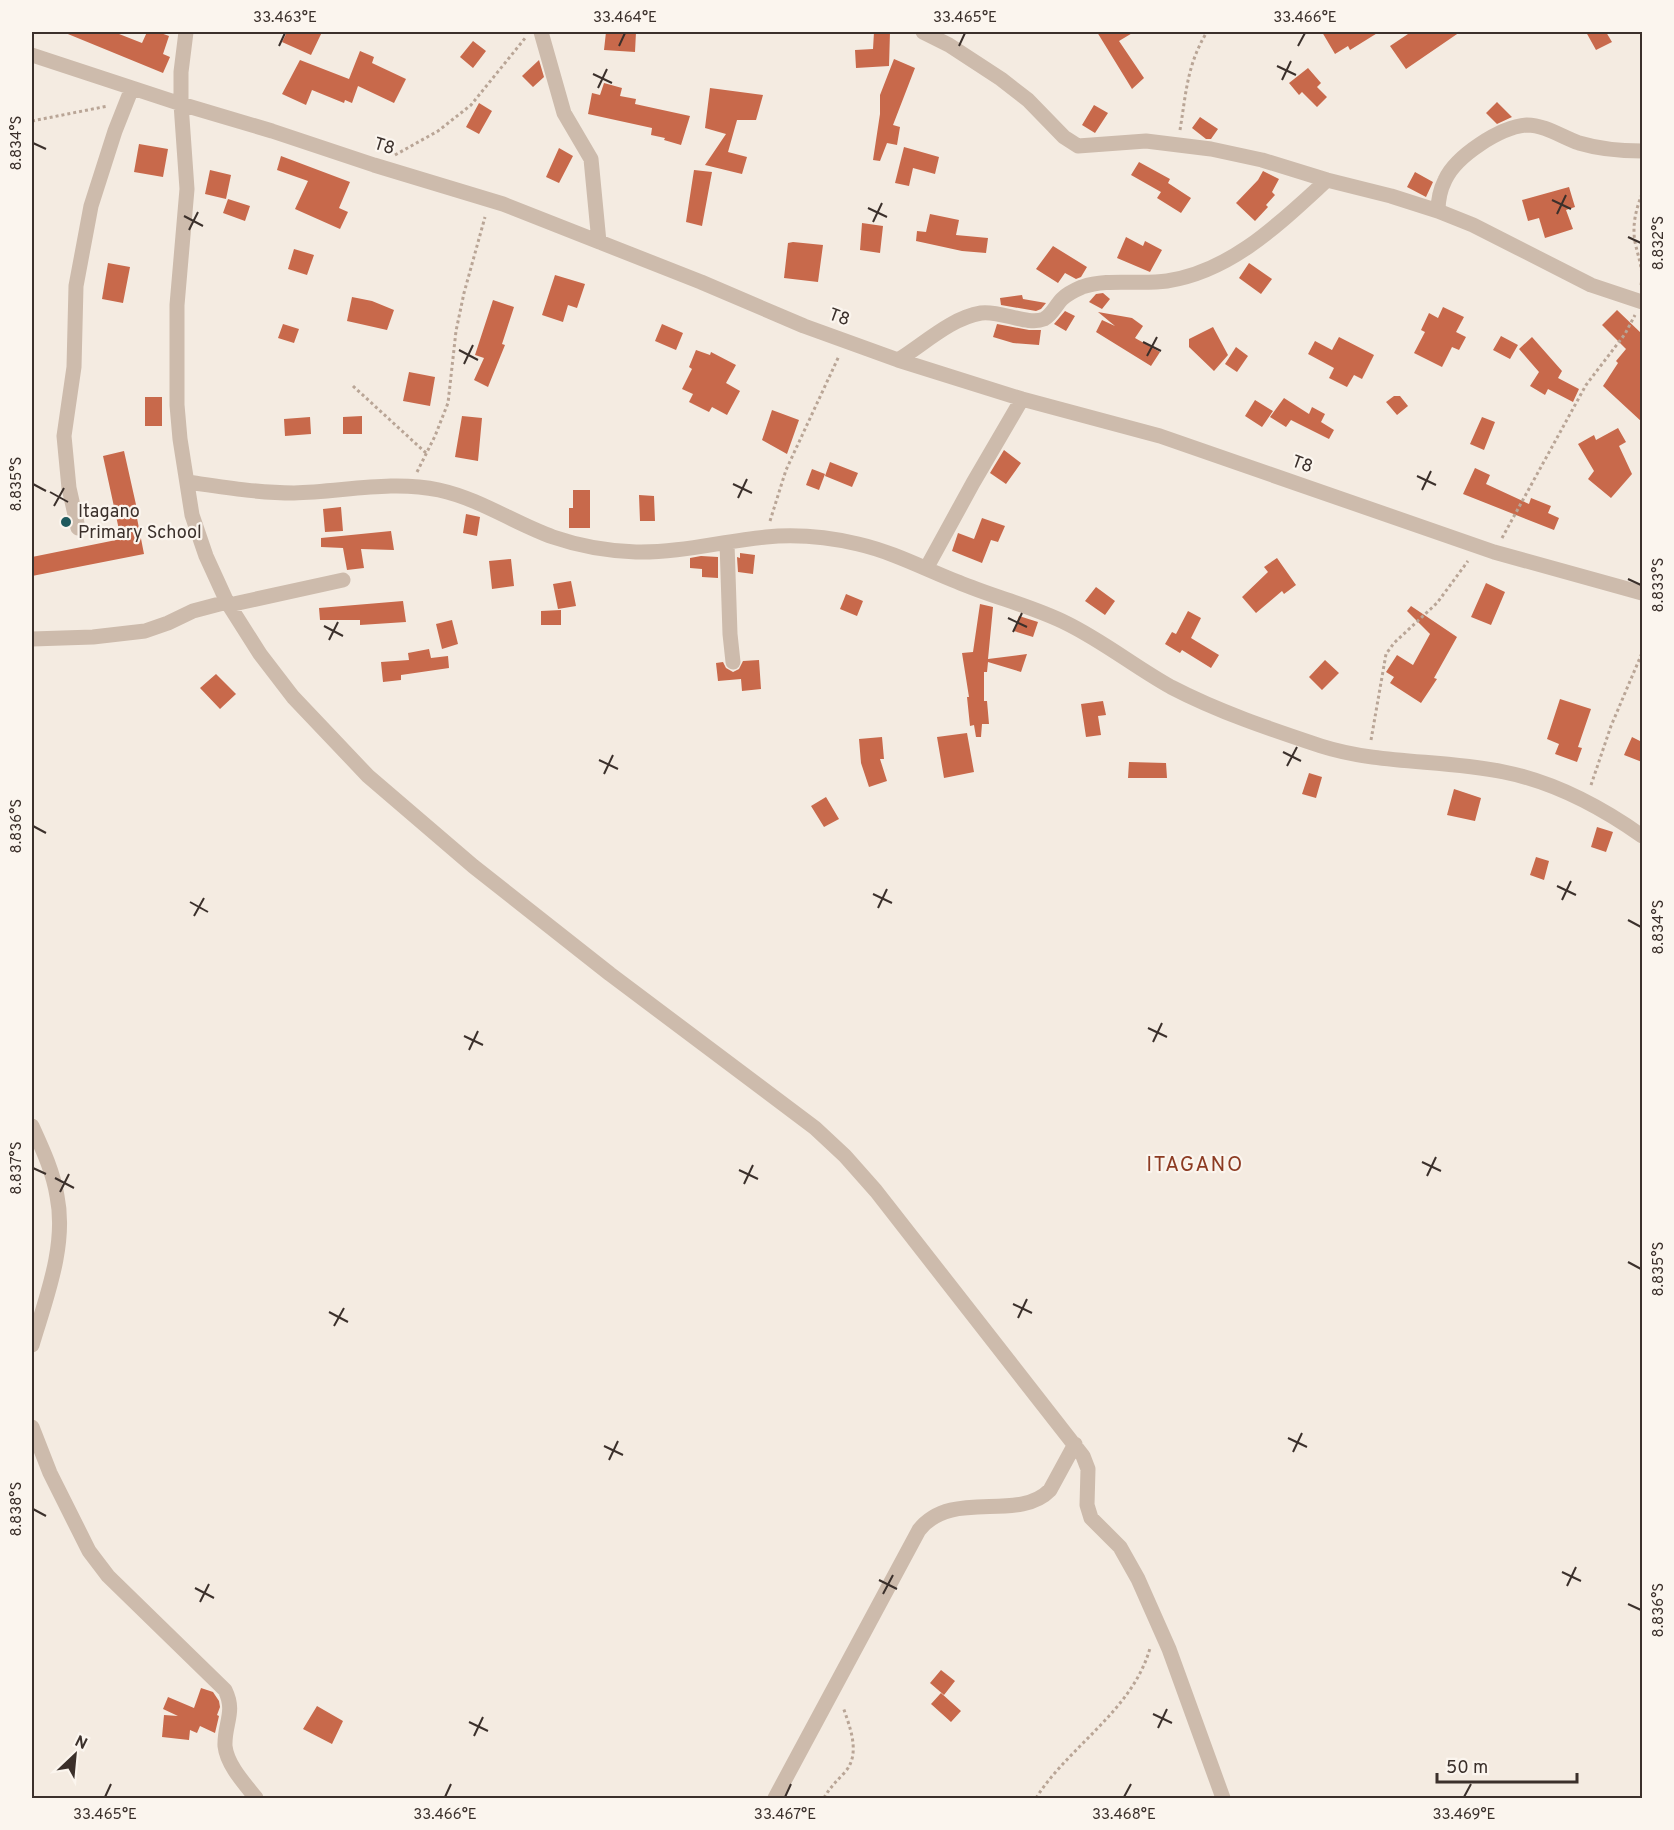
<svg xmlns="http://www.w3.org/2000/svg" width="1674" height="1830" viewBox="0 0 1674 1830" font-family="Overpass,sans-serif">
	<rect width="100%" height="100%" fill="#f4ebe1"/>
	<!-- building -->
	<path fill="#c8694b" d="M 63,32 L 114,32 L 142,43 L 147,32 L 158,32 L 169,36 L 163,54 L 170,57 L 163,73 Z
		M 287,32 L 322,32 L 311,55 L 282,42 Z
		M 606,32 L 636,32 L 635,52 L 604,50 Z
		M 874,32 L 890,32 L 889,66 L 856,68 L 855,50 L 873,49 Z
		M 1097,32 L 1134,32 L 1119,41 L 1144,78 L 1132,89 Z
		M 1322,32 L 1379,32 L 1350,50 L 1348,46 L 1335,54 Z
		M 1411,32 L 1460,32 L 1406,69 L 1390,46 Z
		M 1586,32 L 1606,32 L 1612,42 L 1596,50 Z
		M 473,41 L 486,51 L 473,68 L 460,57 Z
		M 360,51 L 374,57 L 372,63 L 406,79 L 394,103 L 358,86 L 352,103 L 345,100 L 344,103 L 312,90 L 306,105 L 282,94 L 300,60 L 349,79 Z
		M 894,59 L 915,68 L 893,125 L 900,127 L 897,145 L 887,143 L 880,161 L 873,160 L 880,114 L 880,95 Z
		M 539,60 L 544,77 L 533,87 L 522,76 Z
		M 1308,68 L 1321,83 L 1317,87 L 1327,97 L 1317,107 L 1302,92 L 1299,95 L 1289,83 Z
		M 604,83 L 622,88 L 620,96 L 636,99 L 635,104 L 690,116 L 681,145 L 664,140 L 665,138 L 651,135 L 652,128 L 588,114 L 592,93 L 600,95 Z
		M 710,88 L 763,95 L 756,120 L 737,120 L 728,152 L 747,157 L 742,174 L 705,165 L 726,134 L 705,128 Z
		M 1497,102 L 1512,117 L 1497,124 L 1486,113 Z
		M 479,103 L 492,111 L 479,134 L 466,127 Z
		M 1094,105 L 1108,113 L 1095,133 L 1082,125 Z
		M 1200,117 L 1218,129 L 1211,139 L 1206,139 L 1192,128 Z
		M 139,144 L 168,149 L 163,177 L 134,172 Z
		M 904,147 L 939,157 L 935,174 L 913,168 L 909,186 L 895,183 Z
		M 559,148 L 573,156 L 559,183 L 546,177 Z
		M 281,156 L 350,182 L 339,208 L 348,212 L 340,229 L 295,209 L 308,181 L 277,170 Z
		M 1139,162 L 1170,179 L 1168,183 L 1191,198 L 1181,213 L 1157,198 L 1161,192 L 1131,175 Z
		M 210,170 L 231,175 L 226,199 L 205,194 Z
		M 694,170 L 712,172 L 702,226 L 686,222 Z
		M 1263,171 L 1279,179 L 1272,192 L 1275,195 L 1266,205 L 1268,207 L 1255,221 L 1236,203 L 1258,180 Z
		M 1415,172 L 1433,182 L 1426,197 L 1407,187 Z
		M 1569,187 L 1575,207 L 1566,210 L 1573,229 L 1545,238 L 1539,218 L 1528,221 L 1522,200 Z
		M 228,199 L 250,206 L 245,221 L 223,213 Z
		M 930,214 L 959,220 L 956,235 L 988,238 L 986,253 L 962,251 L 916,241 L 917,231 L 926,232 Z
		M 862,223 L 883,226 L 880,253 L 860,250 Z
		M 1126,237 L 1143,246 L 1145,241 L 1162,250 L 1150,272 L 1117,258 Z
		M 793,242 L 823,245 L 818,282 L 784,278 L 788,243 Z
		M 1053,246 L 1087,267 L 1081,277 L 1076,279 L 1065,273 L 1058,283 L 1036,269 Z
		M 294,249 L 314,255 L 307,275 L 288,269 Z
		M 108,263 L 130,267 L 123,303 L 102,299 Z
		M 1249,263 L 1272,279 L 1261,294 L 1239,278 Z
		M 555,275 L 585,284 L 577,308 L 568,305 L 563,322 L 542,315 Z
		M 1103,293 L 1110,299 L 1102,309 L 1089,302 L 1096,294 Z
		M 1022,295 L 1023,299 L 1046,303 L 1041,309 L 1036,311 L 1001,305 L 1000,298 Z
		M 352,297 L 372,301 L 394,310 L 387,330 L 347,321 Z
		M 493,300 L 514,307 L 502,344 L 505,345 L 488,387 L 474,380 L 484,358 L 475,355 Z
		M 1443,307 L 1464,317 L 1456,332 L 1466,337 L 1459,350 L 1452,347 L 1442,367 L 1414,353 L 1425,332 L 1421,330 L 1429,313 L 1438,318 Z
		M 1617,310 L 1642,334 L 1642,422 L 1603,386 L 1618,363 L 1616,361 L 1626,349 L 1602,325 Z
		M 1065,311 L 1075,316 L 1066,331 L 1054,324 Z
		M 1098,312 L 1132,318 L 1143,326 L 1135,338 L 1160,352 L 1151,366 L 1096,332 L 1102,320 L 1115,326 Z
		M 283,324 L 299,329 L 294,343 L 278,338 Z
		M 662,324 L 683,333 L 676,350 L 655,341 Z
		M 997,324 L 1029,330 L 1041,330 L 1039,345 L 1013,343 L 993,337 Z
		M 1213,327 L 1228,355 L 1214,371 L 1189,347 L 1189,339 Z
		M 1501,336 L 1518,345 L 1510,359 L 1493,350 Z
		M 1339,337 L 1374,355 L 1362,379 L 1354,375 L 1347,387 L 1329,378 L 1334,368 L 1308,354 L 1315,341 L 1332,350 Z
		M 1532,337 L 1562,371 L 1558,378 L 1579,389 L 1573,402 L 1548,389 L 1545,395 L 1530,386 L 1539,372 L 1519,349 Z
		M 1236,347 L 1248,356 L 1237,372 L 1225,364 Z
		M 696,350 L 710,355 L 711,352 L 736,365 L 726,383 L 740,391 L 727,415 L 712,407 L 709,412 L 689,402 L 693,394 L 682,389 L 692,369 L 689,367 Z
		M 409,372 L 435,377 L 430,406 L 403,401 Z
		M 1394,396 L 1400,396 L 1408,406 L 1397,415 L 1386,402 Z
		M 145,397 L 162,397 L 162,426 L 145,426 Z
		M 1284,398 L 1309,414 L 1312,407 L 1325,414 L 1321,422 L 1334,430 L 1329,439 L 1291,420 L 1286,427 L 1270,417 Z
		M 1255,400 L 1273,411 L 1262,427 L 1245,416 Z
		M 772,410 L 799,420 L 787,454 L 762,440 Z
		M 362,416 L 362,434 L 343,434 L 343,417 Z
		M 462,416 L 482,418 L 478,461 L 455,457 Z
		M 310,417 L 311,434 L 285,436 L 284,419 Z
		M 1482,417 L 1495,422 L 1484,450 L 1470,444 Z
		M 1618,428 L 1626,442 L 1619,446 L 1632,474 L 1611,498 L 1588,479 L 1594,471 L 1578,444 L 1594,435 L 1596,440 Z
		M 1004,450 L 1021,463 L 1006,484 L 990,473 Z
		M 124,451 L 139,518 L 137,518 L 144,554 L 32,576 L 32,557 L 121,539 L 103,456 Z
		M 830,462 L 858,473 L 852,487 L 825,476 Z
		M 1475,468 L 1490,475 L 1486,484 L 1529,504 L 1531,498 L 1551,506 L 1548,513 L 1559,518 L 1554,530 L 1463,494 Z
		M 812,469 L 825,474 L 819,490 L 806,485 Z
		M 573,490 L 590,490 L 590,528 L 569,528 L 569,508 L 573,508 Z
		M 639,495 L 654,496 L 655,521 L 640,521 Z
		M 341,507 L 343,531 L 325,532 L 323,509 Z
		M 466,514 L 480,517 L 477,536 L 463,533 Z
		M 982,518 L 1005,526 L 998,542 L 991,540 L 982,563 L 952,551 L 958,533 L 974,539 Z
		M 391,531 L 394,550 L 361,549 L 364,568 L 347,570 L 343,548 L 321,547 L 321,538 Z
		M 740,553 L 755,555 L 753,574 L 738,572 L 737,557 L 740,558 Z
		M 701,556 L 718,557 L 718,578 L 702,577 L 702,569 L 690,568 L 690,558 Z
		M 1277,558 L 1296,585 L 1284,594 L 1282,591 L 1256,613 L 1242,597 L 1268,572 L 1264,567 Z
		M 511,559 L 514,586 L 492,589 L 489,561 Z
		M 571,581 L 576,606 L 558,609 L 553,584 Z
		M 1486,583 L 1505,592 L 1491,625 L 1471,617 Z
		M 1096,587 L 1115,601 L 1105,615 L 1085,601 Z
		M 846,594 L 863,601 L 857,616 L 840,609 Z
		M 403,601 L 406,622 L 360,625 L 360,620 L 320,620 L 319,608 Z
		M 980,604 L 993,607 L 988,659 L 1027,654 L 1021,672 L 988,662 L 987,672 L 984,672 L 984,701 L 987,701 L 989,724 L 982,724 L 981,737 L 976,737 L 974,725 L 970,726 L 967,697 L 969,697 L 962,653 L 973,652 Z
		M 1411,606 L 1457,637 L 1434,678 L 1437,679 L 1421,703 L 1390,683 L 1394,677 L 1386,672 L 1397,655 L 1413,665 L 1430,634 L 1407,611 Z
		M 561,610 L 561,625 L 541,625 L 541,611 Z
		M 1188,611 L 1201,618 L 1191,638 L 1219,655 L 1211,668 L 1182,650 L 1180,653 L 1165,644 L 1172,632 L 1176,634 Z
		M 1019,616 L 1038,622 L 1033,637 L 1014,631 Z
		M 452,620 L 458,644 L 442,649 L 436,624 Z
		M 429,649 L 431,658 L 448,656 L 449,668 L 401,675 L 401,680 L 383,682 L 381,662 L 409,660 L 408,653 Z
		M 759,660 L 761,689 L 742,691 L 741,679 L 718,681 L 716,663 L 723,662 L 726,668 L 733,672 L 739,669 L 743,661 Z
		M 1325,660 L 1339,673 L 1322,690 L 1309,677 Z
		M 216,674 L 236,694 L 220,709 L 200,688 Z
		M 1560,699 L 1591,709 L 1578,747 L 1582,748 L 1577,762 L 1555,754 L 1559,744 L 1547,739 Z
		M 1103,701 L 1106,715 L 1098,716 L 1101,735 L 1086,737 L 1081,704 Z
		M 967,733 L 974,772 L 944,778 L 937,737 Z
		M 882,737 L 884,759 L 880,759 L 887,781 L 869,787 L 861,763 L 859,739 Z
		M 1632,737 L 1642,742 L 1642,762 L 1624,755 Z
		M 1129,762 L 1166,763 L 1167,778 L 1128,778 Z
		M 1309,773 L 1322,777 L 1316,798 L 1302,794 Z
		M 1454,789 L 1481,798 L 1475,821 L 1447,815 Z
		M 826,797 L 839,819 L 824,827 L 811,806 Z
		M 1597,827 L 1613,832 L 1606,852 L 1591,847 Z
		M 1536,857 L 1549,861 L 1544,880 L 1530,875 Z
		M 941,1670 L 955,1681 L 944,1695 L 930,1683 Z
		M 201,1688 L 213,1692 L 219,1701 L 220,1707 L 217,1715 L 219,1716 L 215,1733 L 200,1726 L 197,1733 L 190,1730 L 189,1740 L 162,1737 L 164,1715 L 178,1716 L 163,1709 L 168,1697 L 194,1708 Z
		M 941,1693 L 961,1711 L 951,1722 L 931,1704 Z
		M 317,1706 L 343,1721 L 332,1744 L 303,1729 Z"/>
	<g fill="none" stroke-linecap="round" stroke-linejoin="round">
		<!-- path -->
		<path stroke="#b9a596" stroke-width="3" stroke-dasharray="3 3" stroke-linecap="butt" d="M 32,121 L 108,106
			M 1180,130 C 1186,94 1187,64 1207,32
			M 395,155 L 438,131 L 471,105 L 526,37
			M 1641,285 C 1644,270 1638,257 1635,242 C 1632,225 1636,209 1642,194
			M 353,386 L 426,453
			M 417,472 L 435,436 L 448,403 L 456,331 L 464,293 L 485,217
			M 770,521 L 786,470 L 839,356
			M 1502,538 L 1586,385 L 1625,334 L 1635,315
			M 1371,740 L 1386,654 L 1394,643 L 1437,603 L 1468,561
			M 1591,785 L 1611,726 L 1642,653
			M 824,1798 C 830,1787 837,1781 845,1772 C 861,1754 850,1727 843,1707
			M 1036,1798 C 1069,1746 1133,1710 1150,1648"/>
		<!-- minor -->
		<path stroke="#cdbbac" stroke-width="15" d="M 186,32 L 181,72 L 181,104 L 187,189 L 177,305 L 177,405 L 180,439 L 192,515 L 206,556 L 227,602 L 260,654 L 293,697 L 368,776 L 473,866 L 610,974 L 815,1128 L 845,1156 L 876,1191 L 1083,1456 L 1088,1469 L 1087,1505 L 1091,1518 L 1120,1547 L 1138,1579 L 1169,1649 L 1223,1798
			M 541,32 L 564,113 L 591,159 L 599,242
			M 923,32 L 949,45 L 1001,79 L 1028,100 L 1064,137 L 1078,146 L 1146,141 L 1211,149 L 1262,160 L 1327,180 L 1391,196 L 1438,211 L 1473,225 L 1591,285 L 1642,302
			M 32,55 L 181,104 L 272,131 L 374,165 L 503,204 L 701,282 L 804,326 L 898,360 L 1022,399 L 1160,436 L 1494,552 L 1642,593
			M 1438,211 C 1438,200 1440,190 1445,180 C 1456,156 1500,127 1527,125 C 1545,125 1562,137 1579,143 C 1599,149 1621,151 1642,151
			M 898,360 C 924,344 951,318 981,313 C 1000,310 1028,326 1044,319 C 1052,315 1056,305 1062,299 C 1067,294 1075,290 1082,287 C 1108,278 1139,285 1167,281 C 1232,271 1280,223 1327,180
			M 187,482 C 222,487 258,493 294,493 C 342,492 391,480 439,490 C 480,499 514,523 553,537 C 579,546 608,551 636,552 C 680,553 723,541 766,537 C 797,534 828,537 858,544 C 893,552 925,569 958,582 C 993,597 1032,606 1066,623 C 1103,641 1135,667 1171,687 C 1219,712 1270,729 1321,746 C 1381,765 1443,759 1504,772 C 1554,782 1601,807 1642,836
			M 78,528 L 69,488 L 64,436 L 74,367 L 76,286 L 91,206 L 115,131 L 132,88
			M 727,543 L 730,634 L 733,662
			M 927,567 L 973,483 L 1022,399
			M 229,605 L 343,580
			M 32,639 L 93,637 L 145,631 L 168,623 L 193,611 L 227,602
			M 32,1126 C 42,1148 53,1171 57,1196 C 67,1245 46,1298 32,1345
			M 32,1427 L 50,1473 L 89,1551 L 108,1576 L 225,1690 C 236,1712 224,1724 225,1746 C 227,1765 245,1784 256,1798
			M 775,1798 L 919,1530 C 952,1488 1018,1523 1050,1490 L 1075,1444"/>
	</g>
	<!-- ticks -->
	<path fill="none" stroke="#3b302b" stroke-width="2" d="M 279,46 L 285,33M 619,46 L 625,33M 959,46 L 965,33M 1298,46 L 1305,33M 1277,66 L 1296,75M 593,74 L 612,83M 1282,80 L 1291,61M 598,88 L 607,69M 33,143 L 46,149M 1552,200 L 1571,209M 868,208 L 887,217M 1557,214 L 1566,195M 184,216 L 203,226M 873,222 L 882,203M 189,230 L 198,212M 1628,237 L 1641,243M 1143,342 L 1161,351M 459,350 L 478,360M 1147,356 L 1157,337M 464,364 L 473,345M 1417,476 L 1436,485M 33,484 L 46,491M 733,484 L 752,493M 1422,490 L 1431,471M 50,492 L 68,502M 738,498 L 747,479M 54,506 L 64,488M 1628,579 L 1641,585M 1008,618 L 1027,627M 324,626 L 343,636M 1013,632 L 1022,613M 329,640 L 338,622M 1283,752 L 1301,761M 599,760 L 618,769M 1287,766 L 1297,747M 604,774 L 613,755M 33,826 L 46,833M 1557,886 L 1576,895M 873,894 L 892,903M 1562,900 L 1571,881M 190,902 L 208,912M 878,908 L 887,889M 194,916 L 204,898M 1628,920 L 1641,927M 1148,1028 L 1167,1037M 464,1036 L 483,1045M 1153,1042 L 1162,1023M 469,1050 L 478,1031M 1422,1162 L 1441,1171M 33,1168 L 46,1174M 739,1170 L 758,1179M 1427,1176 L 1436,1157M 55,1178 L 74,1188M 744,1184 L 753,1165M 60,1192 L 69,1174M 1628,1262 L 1641,1269M 1013,1304 L 1032,1313M 329,1312 L 348,1322M 1018,1318 L 1027,1299M 334,1326 L 344,1308M 1288,1438 L 1307,1447M 604,1446 L 623,1455M 1293,1452 L 1302,1433M 609,1460 L 618,1441M 33,1509 L 46,1516M 1562,1572 L 1581,1581M 879,1580 L 897,1589M 1567,1586 L 1576,1567M 195,1588 L 214,1598M 883,1594 L 893,1575M 200,1602 L 209,1584M 1628,1604 L 1641,1610M 1153,1714 L 1172,1723M 469,1722 L 488,1731M 1158,1728 L 1167,1709M 474,1736 L 483,1717M 105,1797 L 111,1784M 445,1797 L 451,1784M 785,1797 L 791,1784M 1124,1797 L 1131,1784M 1464,1797 L 1471,1784"/>
	<!-- markers -->
	<circle fill="#1f5a5e" stroke="#fbf5ee" stroke-width="2" cx="66" cy="522" r="6"/>
	<g text-anchor="middle" dominant-baseline="central" stroke-width="4.5" stroke-linejoin="round" paint-order="stroke">
		<!-- street labels -->
		<g font-size="18" fill="#3b302b" stroke="#fbf5ee">
			<text transform="translate(384 147) rotate(17)">T8</text>
			<text transform="translate(839 318) rotate(20)">T8</text>
			<text transform="translate(1302 465) rotate(20)">T8</text>
		</g>
		<!-- poi labels -->
		<g font-size="18" fill="#3b302b" stroke="#fbf5ee" text-anchor="start">
			<text x="78" y="512">Itagano<tspan x="78" dy="21">Primary School</tspan></text>
		</g>
		<!-- quarter labels -->
		<g font-size="21" letter-spacing="1.5" fill="#8c3b22" stroke="#fbf5ee">
			<text x="1195" y="1165">ITAGANO</text>
		</g>
	</g>
	<!-- border -->
	<rect width="1674" height="1830" fill="none" stroke="#fbf5ee" stroke-width="66"/>
	<!-- north arrow -->
	<g transform="translate(75 1755) rotate(26)" stroke="#fbf5ee" stroke-width="4.5" paint-order="stroke">
	<path d="M0-4.5L10 22L0 15L-10 22Z" fill="#3b302b"/>
	<text y="-9" font-size="16" font-weight="bold" text-anchor="middle" fill="#3b302b">N</text>
	</g>
	<!-- scale -->
	<path d="M1437 1773v9h140v-9" fill="none" stroke="#3b302b" stroke-width="3"/>
	<text x="1446" y="1773" font-size="18" fill="#3b302b" stroke="#fbf5ee" stroke-width="4.5" paint-order="stroke">50 m</text>
	<rect x="33" y="33" width="1608" height="1764" fill="none" stroke="#3b302b" stroke-width="2"/>
	<g font-size="15" text-anchor="middle" fill="#3b302b">
		<text x="285" y="22">33.463°E</text>
		<text x="625" y="22">33.464°E</text>
		<text x="965" y="22">33.465°E</text>
		<text x="1305" y="22">33.466°E</text>
		<text transform="translate(16 143) rotate(-90)" y="5">8.834°S</text>
		<text transform="translate(1658 243) rotate(-90)" y="5">8.832°S</text>
		<text transform="translate(16 484) rotate(-90)" y="5">8.835°S</text>
		<text transform="translate(1658 585) rotate(-90)" y="5">8.833°S</text>
		<text transform="translate(16 826) rotate(-90)" y="5">8.836°S</text>
		<text transform="translate(1658 927) rotate(-90)" y="5">8.834°S</text>
		<text transform="translate(16 1168) rotate(-90)" y="5">8.837°S</text>
		<text transform="translate(1658 1269) rotate(-90)" y="5">8.835°S</text>
		<text transform="translate(16 1509) rotate(-90)" y="5">8.838°S</text>
		<text transform="translate(1658 1610) rotate(-90)" y="5">8.836°S</text>
		<text x="105" y="1819">33.465°E</text>
		<text x="445" y="1819">33.466°E</text>
		<text x="785" y="1819">33.467°E</text>
		<text x="1124" y="1819">33.468°E</text>
		<text x="1464" y="1819">33.469°E</text>
	</g>
</svg>
